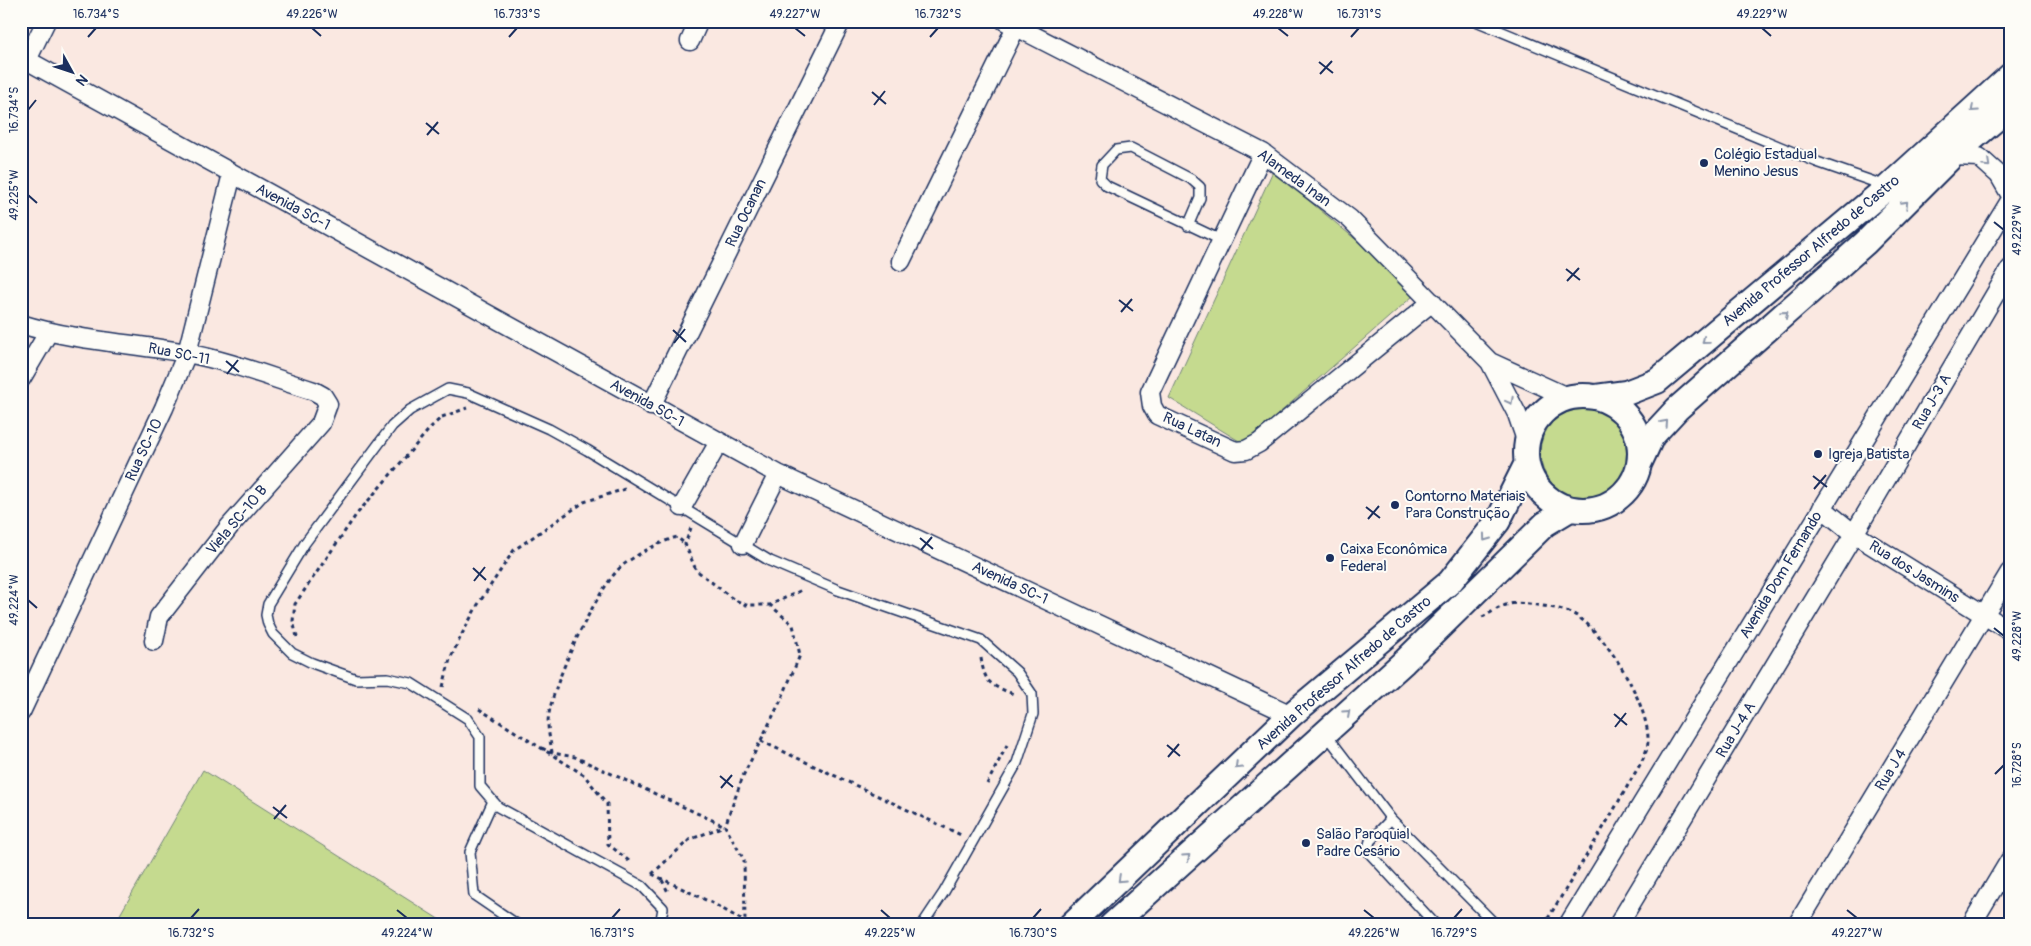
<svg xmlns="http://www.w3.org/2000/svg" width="2031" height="946" viewBox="0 0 2031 946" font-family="Pangolin,sans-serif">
	<rect width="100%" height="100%" fill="#fae8e1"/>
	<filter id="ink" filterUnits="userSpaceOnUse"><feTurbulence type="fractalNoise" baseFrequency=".02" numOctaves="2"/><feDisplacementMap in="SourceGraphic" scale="10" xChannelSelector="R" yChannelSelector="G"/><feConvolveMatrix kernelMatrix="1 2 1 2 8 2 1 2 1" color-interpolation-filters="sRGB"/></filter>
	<g filter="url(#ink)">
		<!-- green -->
		<path fill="#c5da8f" stroke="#708476" d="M 1273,171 L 1366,248 L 1413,296 L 1244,444 L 1169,398 Z
			M1540 453a44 44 0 1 1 88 0a44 44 0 1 1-88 0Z
			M 203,770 L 448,925 L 114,925 Z"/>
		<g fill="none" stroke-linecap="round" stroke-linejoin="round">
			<defs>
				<path id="lane" d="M 1476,21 L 1817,162 L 1886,186
					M 1188,226 L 1200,198 L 1200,187 L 1191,179 L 1131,148 L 1116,150 L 1102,165 L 1100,179 L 1107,186 L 1223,241
					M 1326,734 L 1391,819
					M 493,801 L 470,852 L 474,895 L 518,925
					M 660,925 L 663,908 L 642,886 L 498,807 L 480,786 L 480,737 L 468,719 L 411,683 L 387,678 L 356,679 L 312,663 L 292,653 L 273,634 L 268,624 L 266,615 L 268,604 L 305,543 L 392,426 L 410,410 L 448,389 L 468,393 L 549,429 L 587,450 L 770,561 L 838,590 L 981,640 L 1017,672 L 1032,694 L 1033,714 L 1017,763 L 944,892 L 922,925
					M 1436,925 L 1370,854 L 1368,848 L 1370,841 L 1391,819 L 1496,925"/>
				<path id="street" d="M 1005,21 L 1263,153 L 1350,219 L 1490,362 L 1517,414 L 1526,440
					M 690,41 L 699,21
					M 21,57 L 778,474 L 1291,715
					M 27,60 L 46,21
					M 1263,153 L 1150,392 L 1152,406 L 1157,415 L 1235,451 L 1246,450 L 1259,443 L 1432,302
					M 1952,156 L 1979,157 L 1999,175 L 2010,194
					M 901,261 L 1016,27
					M 21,324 C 75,341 131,343 186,353 C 230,361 272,378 314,391 L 323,396 L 328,404 L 321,423 L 229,527 L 159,617 L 154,641
					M 1490,362 L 1567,397
					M 21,379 L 48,333
					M 651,406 L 841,21
					M 682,507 L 719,442
					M 1822,508 L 1854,534 L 2010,631
					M 743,544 L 778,474
					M 21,712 L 164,408 L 187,353 L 232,174
					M 1568,925 L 2010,201
					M 1618,925 L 1854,534 L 2010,269
					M 1797,925 L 2010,572
					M 1971,925 L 2010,860"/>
				<path id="secondary" d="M1526 453a57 57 0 1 1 114 0a57 57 0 1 1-114 0Z
					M 1596,397 L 1626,393 L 1657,381 L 1888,187 L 2010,76
					M 1639,464 L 1652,436 L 1677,409 L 1865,243 L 1952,156 L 2010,107
					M 1071,925 L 1291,715 L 1450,582 L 1498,521 L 1526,465
					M 1112,925 L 1404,662 L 1545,524 L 1570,509"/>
			</defs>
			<!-- lane casing -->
			<use href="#lane" stroke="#1b2f5e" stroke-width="12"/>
			<!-- street casing -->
			<use href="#street" stroke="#1b2f5e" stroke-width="21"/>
			<!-- secondary casing -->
			<use href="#secondary" stroke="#1b2f5e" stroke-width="28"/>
			<!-- path -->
			<path stroke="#1b2f5e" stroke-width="3" stroke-dasharray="4 4" stroke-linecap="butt" d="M 691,528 L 685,544 L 696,570 L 733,599 L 746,605 L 770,605 L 802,590
				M 1482,617 C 1491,613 1500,606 1510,604 C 1520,601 1559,608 1569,612 C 1602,624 1656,713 1647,748 C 1644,760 1634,774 1628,785 C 1602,832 1572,878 1544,925
				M 297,637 L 293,621 L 295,604 L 356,515 L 432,426 L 442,417 L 467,408
				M 981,658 C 985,685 991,685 1016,695
				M 443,687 L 450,659 L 461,636 L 477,606 L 514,550 L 584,502 L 625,489
				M 479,709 L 584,775 L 607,804 L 608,844 L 629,861
				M 761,741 L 961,835
				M 542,748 L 552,753 L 575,757 L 725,826
				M 552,753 C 551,743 548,733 548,723 C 548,691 598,585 623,565 C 638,554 659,542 677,537 L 685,544
				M 987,784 L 1007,745
				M 652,874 L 712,903 L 751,925
				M 652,874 L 689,840 L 724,826
				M 662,880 L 668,892
				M 740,925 L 745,922 L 744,860 L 725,826 L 743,776 L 782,698 L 800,655 L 793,625 L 770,605"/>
			<!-- lane -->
			<use href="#lane" stroke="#fdfcf7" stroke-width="9"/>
			<!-- street -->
			<use href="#street" stroke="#fdfcf7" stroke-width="18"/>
			<!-- secondary -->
			<use href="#secondary" stroke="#fdfcf7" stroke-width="24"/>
		</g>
		<!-- one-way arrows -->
		<defs><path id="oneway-chevron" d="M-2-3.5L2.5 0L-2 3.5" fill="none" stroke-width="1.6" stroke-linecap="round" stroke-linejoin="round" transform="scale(1.25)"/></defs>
		<g stroke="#8c96aa">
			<use href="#oneway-chevron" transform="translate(1974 109) rotate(138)"/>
			<use href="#oneway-chevron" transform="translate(1987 164) rotate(43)"/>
			<use href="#oneway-chevron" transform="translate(1905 204) rotate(-45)"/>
			<use href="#oneway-chevron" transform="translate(1785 314) rotate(-41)"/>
			<use href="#oneway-chevron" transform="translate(1705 341) rotate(140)"/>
			<use href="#oneway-chevron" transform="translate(1510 401) rotate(62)"/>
			<use href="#oneway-chevron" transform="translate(1665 423) rotate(-48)"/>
			<use href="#oneway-chevron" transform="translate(1486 538) rotate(126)"/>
			<use href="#oneway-chevron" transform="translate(1347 713) rotate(-42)"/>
			<use href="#oneway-chevron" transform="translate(1238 766) rotate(136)"/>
			<use href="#oneway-chevron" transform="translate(1187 857) rotate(-42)"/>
			<use href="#oneway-chevron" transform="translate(1121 879) rotate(137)"/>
		</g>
	</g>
	<!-- ticks -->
	<path fill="none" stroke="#1b2f5e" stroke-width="2" d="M 312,28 L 321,36M 795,28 L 805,36M 1278,28 L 1288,36M 1762,28 L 1771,36M 88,37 L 96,28M 509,37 L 517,28M 930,37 L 938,28M 1351,37 L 1359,28M 1319,62 L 1333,73M 1320,74 L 1332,61M 872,92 L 886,104M 874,105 L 885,91M 28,110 L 36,100M 426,123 L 439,134M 427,135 L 438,122M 28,195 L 37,203M 1994,222 L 2004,230M 1566,269 L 1580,280M 1567,281 L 1579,268M 1119,300 L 1133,311M 1121,312 L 1132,299M 673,330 L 686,342M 674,343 L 685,329M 226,361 L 239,372M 227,374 L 238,360M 1813,476 L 1827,487M 1814,489 L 1826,475M 1366,507 L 1380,518M 1368,519 L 1379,506M 920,538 L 933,549M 921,550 L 932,537M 473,568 L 486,580M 474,581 L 485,567M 28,600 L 37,608M 1994,628 L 2004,636M 1614,714 L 1627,725M 1615,727 L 1626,713M 1167,745 L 1180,756M 1168,757 L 1179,744M 1995,774 L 2004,765M 720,776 L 733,787M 721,788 L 732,775M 273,807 L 287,818M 274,819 L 286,805M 397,910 L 407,918M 881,910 L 890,918M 1364,910 L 1374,918M 1847,910 L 1857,918M 191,918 L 199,909M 612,918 L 620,909M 1033,918 L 1041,909M 1454,918 L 1462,909"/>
	<!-- markers -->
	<g fill="#1b2f5e" stroke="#fdfcf7" stroke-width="2">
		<circle cx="1704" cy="163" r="5"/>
		<circle cx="1818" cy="454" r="5"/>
		<circle cx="1395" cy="505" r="5"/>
		<circle cx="1330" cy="558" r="5"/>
		<circle cx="1306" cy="843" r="5"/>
	</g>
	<g text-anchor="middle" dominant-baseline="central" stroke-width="4" stroke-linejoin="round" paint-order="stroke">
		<!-- poi labels -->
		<g font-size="15" fill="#1b2f5e" stroke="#fdfcf7" text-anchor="start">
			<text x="1714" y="154">Colégio Estadual<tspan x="1714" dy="17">Menino Jesus</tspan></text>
			<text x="1828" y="454">Igreja Batista</text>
			<text x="1405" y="496">Contorno Materiais<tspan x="1405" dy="17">Para Construção</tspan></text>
			<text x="1340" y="549">Caixa Econômica<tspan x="1340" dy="17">Federal</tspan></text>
			<text x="1316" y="834">Salão Paroquial<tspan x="1316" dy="17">Padre Cesário</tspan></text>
		</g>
		<!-- street labels -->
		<g font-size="15" fill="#1b2f5e" stroke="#fdfcf7">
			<text transform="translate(1294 178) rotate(36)">Alameda Inan</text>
			<text transform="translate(293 207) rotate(28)">Avenida SC-1</text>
			<text transform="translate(746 213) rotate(-64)">Rua Ocanan</text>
			<text transform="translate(1811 251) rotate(-40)">Avenida Professor Alfredo de Castro</text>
			<text transform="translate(179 354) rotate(11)">Rua SC-11</text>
			<text transform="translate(1932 402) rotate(-60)">Rua J-3 A</text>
			<text transform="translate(647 403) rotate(29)">Avenida SC-1</text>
			<text transform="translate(1192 430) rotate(25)">Rua Latan</text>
			<text transform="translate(144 450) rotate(-65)">Rua SC-10</text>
			<text transform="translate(237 520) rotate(-50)">Viela SC-10 B</text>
			<text transform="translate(1914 572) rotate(32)">Rua dos Jasmins</text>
			<text transform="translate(1781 575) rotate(-59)">Avenida Dom Fernando</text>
			<text transform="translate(1010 583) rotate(25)">Avenida SC-1</text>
			<text transform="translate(1344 673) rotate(-41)">Avenida Professor Alfredo de Castro</text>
			<text transform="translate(1736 730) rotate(-59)">Rua J-4 A</text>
			<text transform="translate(1891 770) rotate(-59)">Rua J 4</text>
		</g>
	</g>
	<!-- margin -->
	<rect width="2031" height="946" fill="none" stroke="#fdfcf7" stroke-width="55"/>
	<!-- north arrow -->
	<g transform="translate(72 72) rotate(130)" stroke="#fdfcf7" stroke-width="4" paint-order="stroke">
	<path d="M0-4L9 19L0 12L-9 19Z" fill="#1b2f5e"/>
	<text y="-8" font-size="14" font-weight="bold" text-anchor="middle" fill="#1b2f5e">N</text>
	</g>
	<rect x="28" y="28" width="1976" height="890" fill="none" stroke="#1b2f5e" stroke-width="2"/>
	<g font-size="12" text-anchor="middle" fill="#1b2f5e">
		<text x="96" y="18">16.734°S</text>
		<text x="312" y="18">49.226°W</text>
		<text x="517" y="18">16.733°S</text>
		<text x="795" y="18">49.227°W</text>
		<text x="938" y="18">16.732°S</text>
		<text x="1278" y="18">49.228°W</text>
		<text x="1359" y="18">16.731°S</text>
		<text x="1762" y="18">49.229°W</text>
		<text transform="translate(14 110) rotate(-90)" y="4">16.734°S</text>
		<text transform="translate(14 195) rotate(-90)" y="4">49.225°W</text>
		<text transform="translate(2017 230) rotate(-90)" y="4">49.229°W</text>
		<text transform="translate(14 600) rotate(-90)" y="4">49.224°W</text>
		<text transform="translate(2017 636) rotate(-90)" y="4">49.228°W</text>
		<text transform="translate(2017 765) rotate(-90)" y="4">16.728°S</text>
		<text x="191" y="937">16.732°S</text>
		<text x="407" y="937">49.224°W</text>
		<text x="612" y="937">16.731°S</text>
		<text x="890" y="937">49.225°W</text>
		<text x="1033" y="937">16.730°S</text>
		<text x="1374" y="937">49.226°W</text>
		<text x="1454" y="937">16.729°S</text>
		<text x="1857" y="937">49.227°W</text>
	</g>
</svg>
